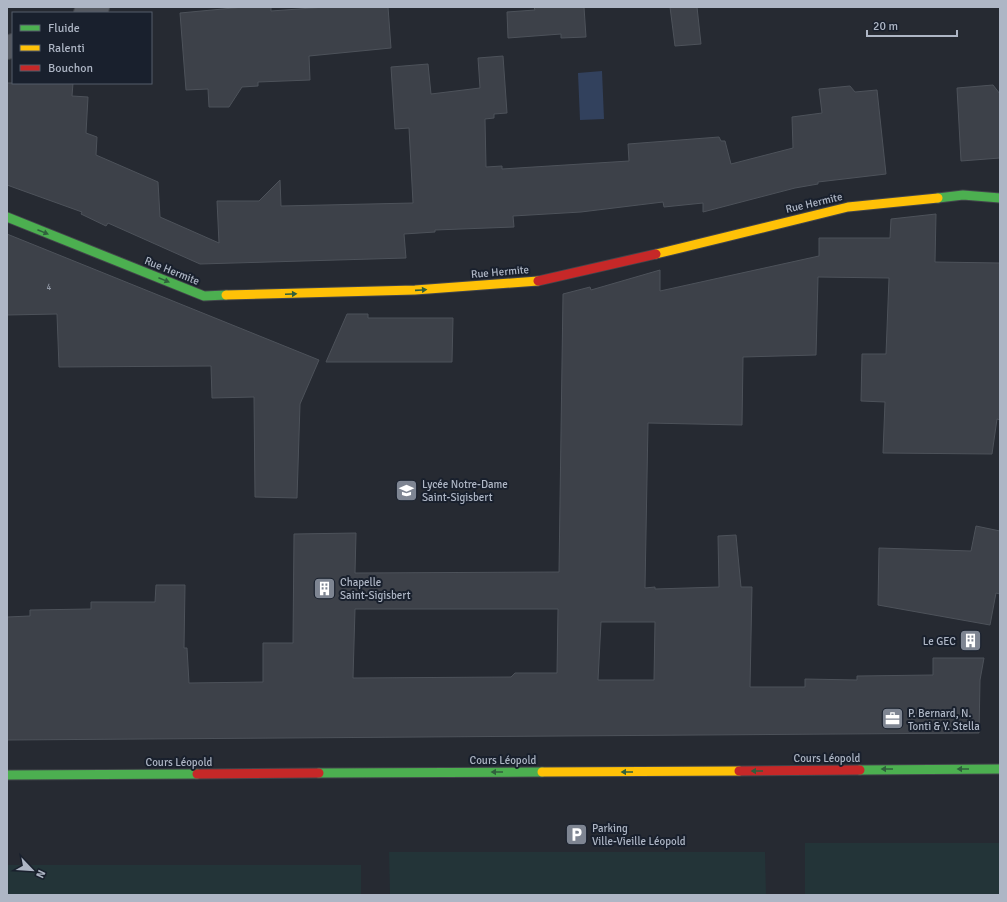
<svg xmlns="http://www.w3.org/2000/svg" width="1007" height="902" viewBox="0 0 1007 902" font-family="Signika,sans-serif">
	<rect width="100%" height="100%" fill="#262a32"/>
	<!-- green -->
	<path fill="#233438" d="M 805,843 L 1000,843 L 1000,895 L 805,895 Z
		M 389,852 L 765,852 L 766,895 L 390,895 Z
		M 7,865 L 361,865 L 361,895 L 7,895 Z"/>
	<!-- water -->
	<path fill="#32415d" d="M 602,71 L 604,119 L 580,120 L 578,73 Z"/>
	<!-- building -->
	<path fill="#3d4149" stroke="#4d525a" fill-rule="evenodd" d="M 244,7 L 271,7 L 271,11 L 326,7 L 388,7 L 391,48 L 309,56 L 310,80 L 258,82 L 258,86 L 242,87 L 229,107 L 209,107 L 208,89 L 186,90 L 180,13 Z
		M 534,7 L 584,7 L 586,37 L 561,38 L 561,34 L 508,38 L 507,12 L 535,10 Z
		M 670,7 L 697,7 L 701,44 L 675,46 Z
		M 503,56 L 507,113 L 494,114 L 494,118 L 485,119 L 486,167 L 502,166 L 502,169 L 629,161 L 628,144 L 719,137 L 721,141 L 725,141 L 731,164 L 793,148 L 792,117 L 822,113 L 819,89 L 850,86 L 855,92 L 877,90 L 886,174 L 818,182 L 818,184 L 795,188 L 703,212 L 703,203 L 664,207 L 663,202 L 581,212 L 513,216 L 514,227 L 435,230 L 435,232 L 404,234 L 406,258 L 200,264 L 108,223 L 106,226 L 81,214 L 82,212 L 7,185 L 7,83 L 73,83 L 72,96 L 88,97 L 86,133 L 97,137 L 96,155 L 158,182 L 160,217 L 219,243 L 217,201 L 259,201 L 280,180 L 281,206 L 413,203 L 409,128 L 395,129 L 391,67 L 428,64 L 431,94 L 480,88 L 478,58 Z
		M 993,85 L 1000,94 L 1000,158 L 961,161 L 957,88 Z
		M 936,214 L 935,262 L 1000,263 L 1000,420 L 997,419 L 992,454 L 883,453 L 885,402 L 861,401 L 862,354 L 886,354 L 889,278 L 818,277 L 816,355 L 743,357 L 742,425 L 648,423 L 645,588 L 655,587 L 655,589 L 719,587 L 718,536 L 736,535 L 741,587 L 752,587 L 750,687 L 805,687 L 805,679 L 857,680 L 857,676 L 933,675 L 933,658 L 984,658 L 980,680 L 979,733 L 7,740 L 7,617 L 30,616 L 30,610 L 91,609 L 91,602 L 155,602 L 156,585 L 185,585 L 184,648 L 187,648 L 189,683 L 263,682 L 263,643 L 293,643 L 294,534 L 356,533 L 355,573 L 559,572 L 563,294 L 590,287 L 591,290 L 660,270 L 660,291 L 819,256 L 819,238 L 890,238 L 891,219 ZM 355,609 L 558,609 L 557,673 L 515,673 L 511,677 L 353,678 ZM 601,622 L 655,622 L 654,680 L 598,680 Z
		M 7,234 L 319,360 L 300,404 L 297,498 L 255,497 L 254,397 L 212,398 L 211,366 L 59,367 L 57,314 L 7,315 Z
		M 347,314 L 368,314 L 368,318 L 453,318 L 452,362 L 326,362 Z
		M 976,526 L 1000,531 L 1000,594 L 996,593 L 990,625 L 878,605 L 879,548 L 971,551 Z"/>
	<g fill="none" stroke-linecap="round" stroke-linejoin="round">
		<defs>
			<path id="street" d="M 85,13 L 98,7
				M 7,48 L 13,45"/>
			<path id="fast" d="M 938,198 L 963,195 L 1000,198
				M 7,217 L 204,296 L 226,295
				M 860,770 L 1000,769
				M 319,773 L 542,772
				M 7,775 L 197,774"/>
			<path id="slow" d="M 656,254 L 848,207 L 938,198
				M 226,295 L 415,290 L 538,281
				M 542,772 L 739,771"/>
			<path id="jam" d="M 538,281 L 656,254
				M 739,771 L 860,770
				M 197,774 L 319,773"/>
		</defs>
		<!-- street casing -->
		<use href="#street" stroke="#42454b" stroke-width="24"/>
		<!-- fast casing -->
		<use href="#fast" stroke="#42454b" stroke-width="11"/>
		<!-- slow casing -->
		<use href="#slow" stroke="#42454b" stroke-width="11"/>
		<!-- jam casing -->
		<use href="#jam" stroke="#42454b" stroke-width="11"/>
		<!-- street -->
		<use href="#street" stroke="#555961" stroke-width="22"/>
		<!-- fast -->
		<use href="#fast" stroke="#4caf50" stroke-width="9"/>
		<!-- slow -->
		<use href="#slow" stroke="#ffc107" stroke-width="9"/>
		<!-- jam -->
		<use href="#jam" stroke="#c62828" stroke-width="9"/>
	</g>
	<!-- one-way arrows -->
	<defs><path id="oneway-solid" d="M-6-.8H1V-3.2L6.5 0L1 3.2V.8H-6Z"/></defs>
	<g fill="#30603d">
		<use href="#oneway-solid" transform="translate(43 232) rotate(22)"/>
		<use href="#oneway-solid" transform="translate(164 280) rotate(22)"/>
		<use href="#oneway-solid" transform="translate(421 290) rotate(-4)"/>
		<use href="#oneway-solid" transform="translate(291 294) rotate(-2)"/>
		<use href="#oneway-solid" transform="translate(887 769) rotate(180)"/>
		<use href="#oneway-solid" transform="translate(963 769) rotate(-180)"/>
		<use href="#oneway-solid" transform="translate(757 771) rotate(180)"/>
		<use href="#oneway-solid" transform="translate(497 772) rotate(180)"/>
		<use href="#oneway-solid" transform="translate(627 772) rotate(180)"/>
	</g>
	<!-- icons -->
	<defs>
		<symbol id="school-square" viewBox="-11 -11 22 22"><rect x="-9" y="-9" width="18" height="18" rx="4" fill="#7e8592" stroke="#19202d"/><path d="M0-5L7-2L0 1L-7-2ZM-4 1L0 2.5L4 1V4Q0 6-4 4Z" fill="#fff"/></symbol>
		<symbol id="building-square" viewBox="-11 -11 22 22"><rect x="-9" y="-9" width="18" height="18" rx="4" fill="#7e8592" stroke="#19202d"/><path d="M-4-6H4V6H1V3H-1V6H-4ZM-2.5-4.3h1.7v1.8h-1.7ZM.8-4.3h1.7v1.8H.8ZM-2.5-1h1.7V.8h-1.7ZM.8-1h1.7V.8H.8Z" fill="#fff"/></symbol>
		<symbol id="office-square" viewBox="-11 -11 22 22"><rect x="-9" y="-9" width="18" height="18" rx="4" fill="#7e8592" stroke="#19202d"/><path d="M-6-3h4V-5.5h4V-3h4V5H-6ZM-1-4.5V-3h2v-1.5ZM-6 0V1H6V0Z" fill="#fff"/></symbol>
		<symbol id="parking-square" viewBox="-11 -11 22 22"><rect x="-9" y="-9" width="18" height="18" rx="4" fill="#7e8592" stroke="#19202d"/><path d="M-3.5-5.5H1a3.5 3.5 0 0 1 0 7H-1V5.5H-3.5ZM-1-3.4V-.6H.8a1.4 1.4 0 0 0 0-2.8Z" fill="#fff"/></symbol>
	</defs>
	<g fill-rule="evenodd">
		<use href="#school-square" x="394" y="478" width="25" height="25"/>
		<use href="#building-square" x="312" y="576" width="25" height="25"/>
		<use href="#building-square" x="958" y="628" width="25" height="25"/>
		<use href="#office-square" x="880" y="706" width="25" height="25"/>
		<use href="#parking-square" x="564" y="822" width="25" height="25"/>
	</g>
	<g text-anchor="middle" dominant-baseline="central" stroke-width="4" stroke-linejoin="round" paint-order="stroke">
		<!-- number labels -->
		<g font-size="9" fill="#9299a6">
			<text x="49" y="287">4</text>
		</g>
		<!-- street labels -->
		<g font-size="11" fill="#aeb6c5" stroke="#19202d">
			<text transform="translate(814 203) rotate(-13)">Rue Hermite</text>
			<text transform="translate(172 271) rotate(22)">Rue Hermite</text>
			<text transform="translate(500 272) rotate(-5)">Rue Hermite</text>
			<text x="827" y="758">Cours Léopold</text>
			<text x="503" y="760">Cours Léopold</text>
			<text x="179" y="762">Cours Léopold</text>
		</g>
		<!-- poi labels -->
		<g font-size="11" fill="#aeb6c5" stroke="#19202d" text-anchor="start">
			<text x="422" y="484">Lycée Notre-Dame<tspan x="422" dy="13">Saint-Sigisbert</tspan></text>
			<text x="340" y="582">Chapelle<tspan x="340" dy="13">Saint-Sigisbert</tspan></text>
			<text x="956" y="641" text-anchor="end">Le GEC</text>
			<text x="908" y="713">P. Bernard, N.<tspan x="908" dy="13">Tonti &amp; Y. Stella</tspan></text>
			<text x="592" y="828">Parking<tspan x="592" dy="13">Ville-Vieille Léopold</tspan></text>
		</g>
	</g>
	<!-- border -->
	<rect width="1007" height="902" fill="none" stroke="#aeb6c5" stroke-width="16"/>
	<!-- legend -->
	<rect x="12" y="12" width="140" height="72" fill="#19202d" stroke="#555c6a"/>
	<rect x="20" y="25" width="20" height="6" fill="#4caf50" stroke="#555c6a"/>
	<text x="48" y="32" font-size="12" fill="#aeb6c5">Fluide</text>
	<rect x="20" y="45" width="20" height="6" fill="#ffc107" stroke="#555c6a"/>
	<text x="48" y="52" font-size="12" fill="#aeb6c5">Ralenti</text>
	<rect x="20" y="65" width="20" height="6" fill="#c62828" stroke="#555c6a"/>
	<text x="48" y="72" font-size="12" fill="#aeb6c5">Bouchon</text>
	<!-- north arrow -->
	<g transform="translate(32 870) rotate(115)" stroke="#19202d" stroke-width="3" paint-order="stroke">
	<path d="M0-3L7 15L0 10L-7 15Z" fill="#aeb6c5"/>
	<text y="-6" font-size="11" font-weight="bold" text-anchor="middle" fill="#aeb6c5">N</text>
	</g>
	<!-- scale -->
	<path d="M867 30v6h90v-6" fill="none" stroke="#aeb6c5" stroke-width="2"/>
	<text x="873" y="30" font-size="12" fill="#aeb6c5" stroke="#19202d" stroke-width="3" paint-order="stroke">20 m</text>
</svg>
